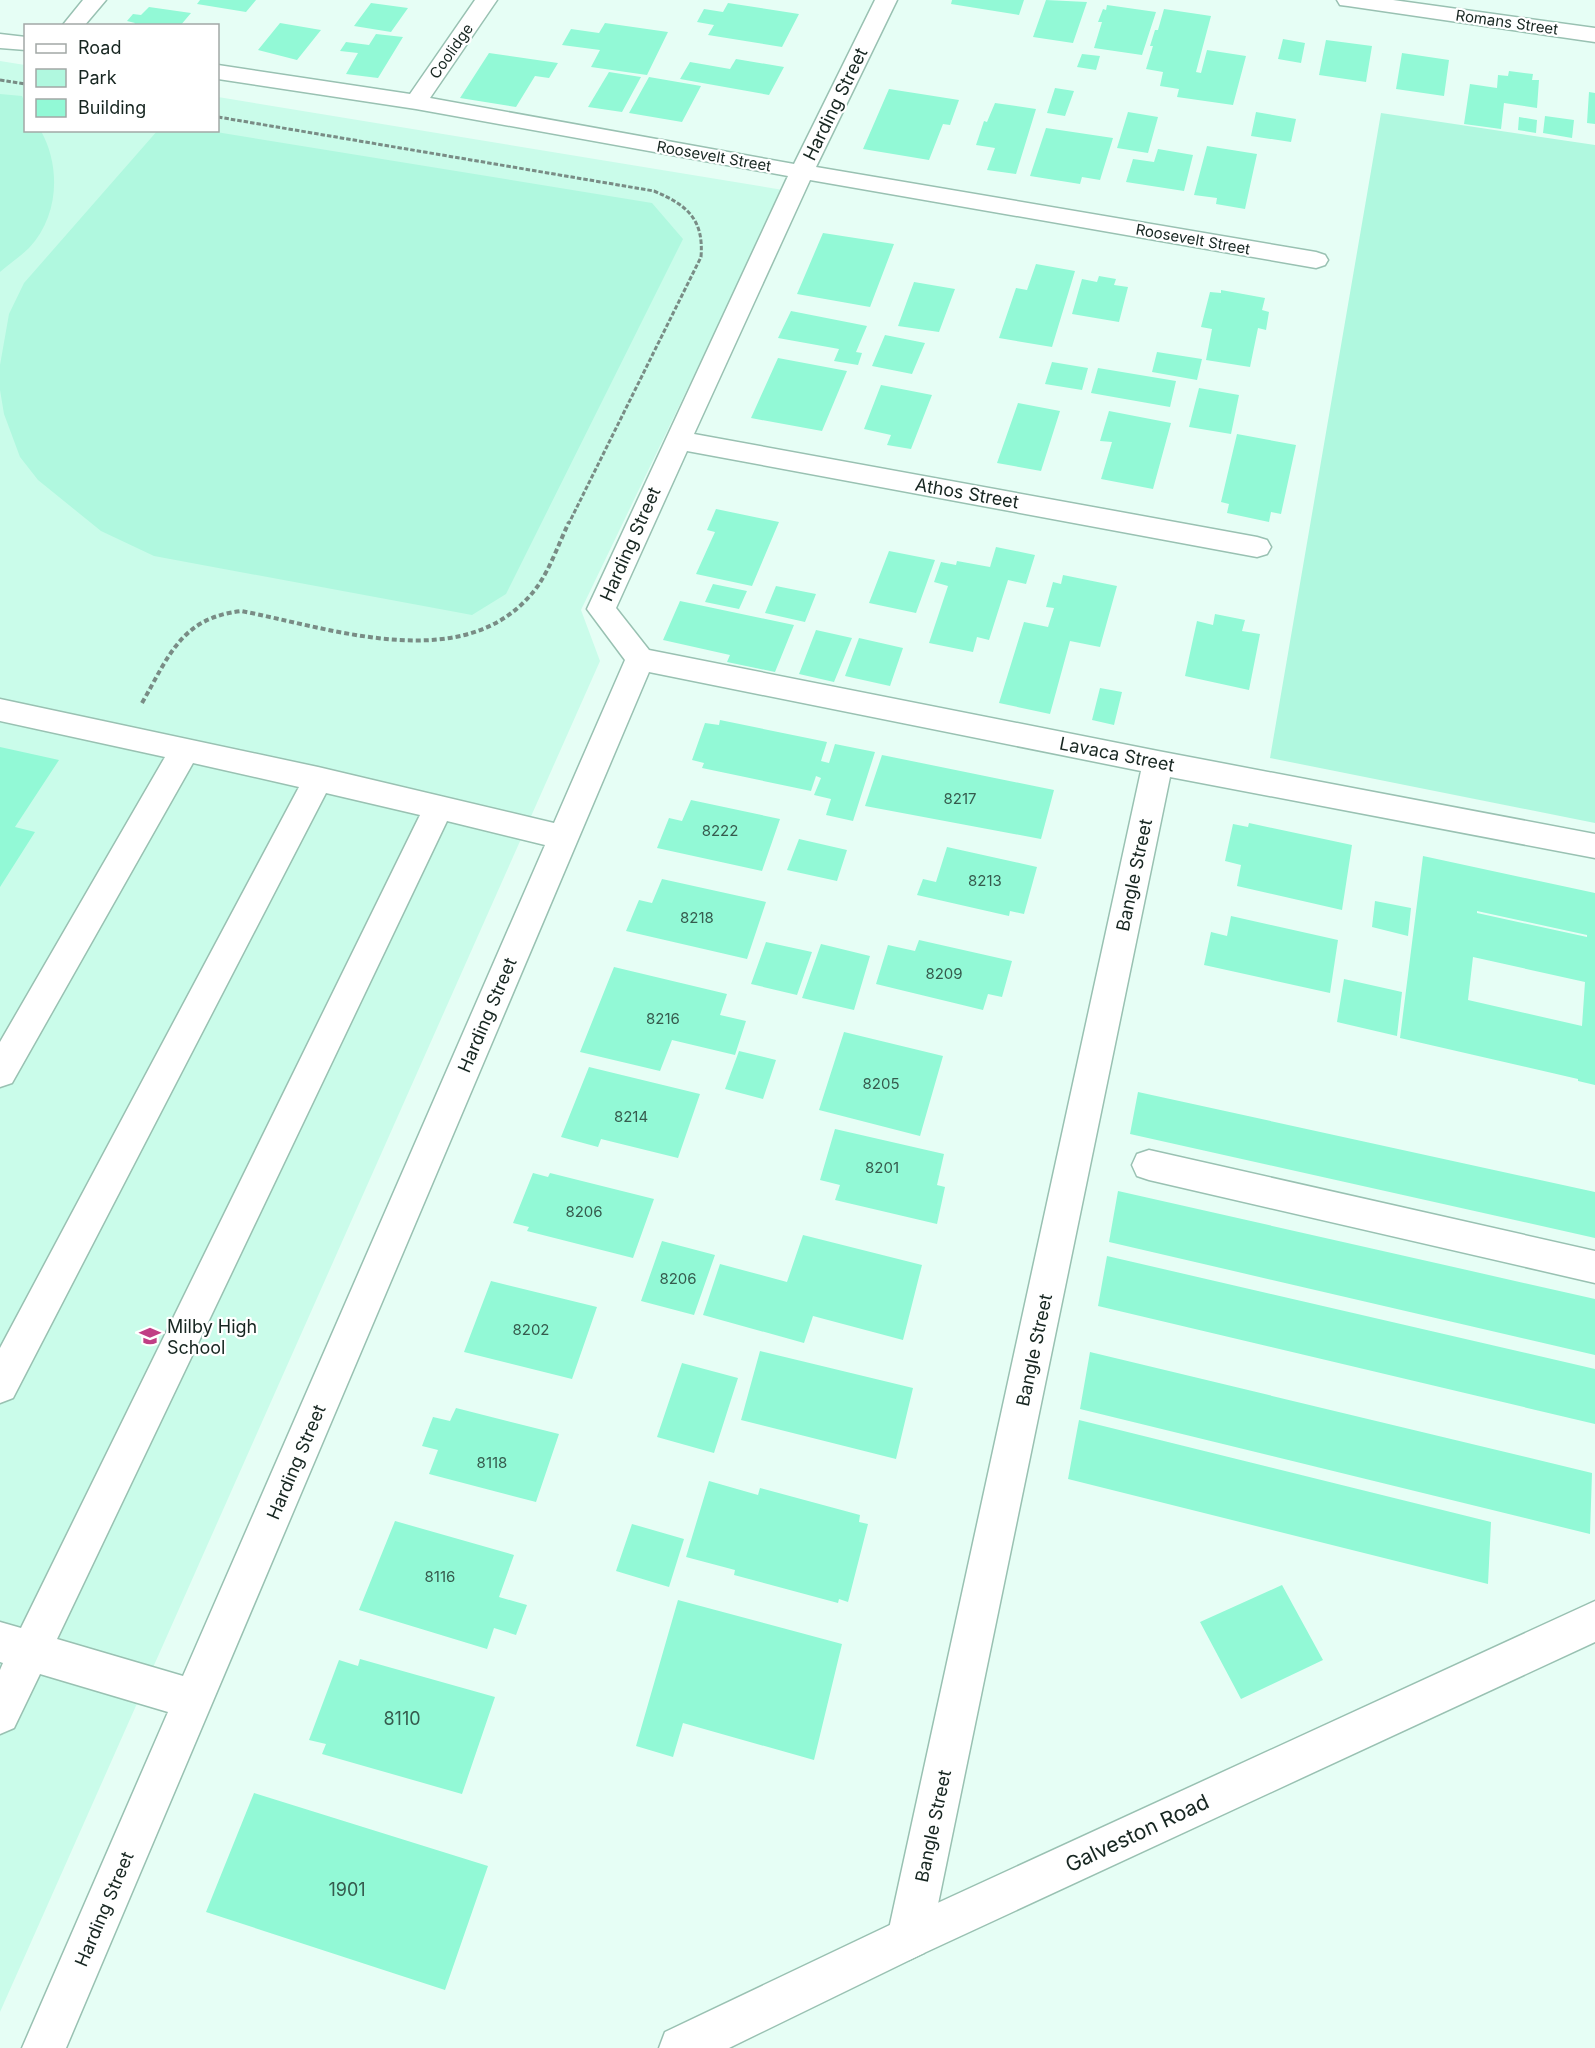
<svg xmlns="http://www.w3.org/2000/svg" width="1595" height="2048" viewBox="0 0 1595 2048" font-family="Inter,sans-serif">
	<rect width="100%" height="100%" fill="#e6fef5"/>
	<!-- built -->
	<path fill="#cafcea" d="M 0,61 L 25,65 L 26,130 L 218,130 L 218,97 L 783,190 L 581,610 L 600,661 L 0,2012 Z"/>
	<!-- green -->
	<path fill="#b0f8df" d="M 0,94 L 22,96 L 25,103 L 26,130 L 41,131 C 61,167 59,216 29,248 C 20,257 9,264 0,272 Z
		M 1381,113 L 1595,145 L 1595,823 L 1270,758 Z
		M 158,130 L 210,131 L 652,203 L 683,239 L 506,594 L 472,615 L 154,556 L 101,531 L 38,480 L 20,457 L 4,414 L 0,390 L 0,365 L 9,314 L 24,283 Z"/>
	<!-- building -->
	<path fill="#92f9d6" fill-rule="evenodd" d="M 200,0 L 256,0 L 246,12 L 197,4 Z
		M 952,0 L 1024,0 L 1019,15 L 951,4 Z
		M 1046,0 L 1087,2 L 1073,43 L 1033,37 Z
		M 371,3 L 408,8 L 391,32 L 354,26 Z
		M 728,3 L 799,14 L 782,47 L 708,35 L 714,25 L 697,22 L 704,9 L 723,12 Z
		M 1107,5 L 1156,12 L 1142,55 L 1094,48 L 1102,22 L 1098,22 L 1103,9 L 1106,10 Z
		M 149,7 L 191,13 L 180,26 L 133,26 L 135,23 L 127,21 L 133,14 L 141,15 Z
		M 1164,9 L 1211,16 L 1196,72 L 1201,73 L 1207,50 L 1246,56 L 1233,105 L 1177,97 L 1179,89 L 1160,86 L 1163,72 L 1146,69 L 1153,46 L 1150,46 L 1155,30 L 1158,30 Z
		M 280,23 L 321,30 L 297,60 L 258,50 Z
		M 605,23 L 668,32 L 647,75 L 591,67 L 600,50 L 562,45 L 571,29 L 599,33 Z
		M 376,34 L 403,37 L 378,78 L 346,74 L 358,53 L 340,51 L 346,42 L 369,45 Z
		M 1283,39 L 1305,43 L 1301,63 L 1278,59 Z
		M 1326,40 L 1372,46 L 1366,82 L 1319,75 Z
		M 489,53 L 558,63 L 549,78 L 535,76 L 516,107 L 460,98 Z
		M 1402,53 L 1449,60 L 1444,96 L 1396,89 Z
		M 1082,54 L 1100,56 L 1096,70 L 1077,67 Z
		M 736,59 L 784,67 L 769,95 L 680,79 L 690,62 L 730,69 Z
		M 1509,71 L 1533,74 L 1532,80 L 1539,80 L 1537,108 L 1504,103 L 1501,129 L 1464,124 L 1470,84 L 1497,88 L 1498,75 L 1508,76 Z
		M 609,72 L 641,77 L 622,112 L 588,107 Z
		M 649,77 L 701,86 L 682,122 L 629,113 Z
		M 1055,88 L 1074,91 L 1065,116 L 1047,113 Z
		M 889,89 L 959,100 L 950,125 L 943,124 L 929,160 L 863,149 Z
		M 1589,92 L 1595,93 L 1595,124 L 1587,123 Z
		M 995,103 L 1036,109 L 1016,174 L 987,170 L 995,148 L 976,145 L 984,121 L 987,122 Z
		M 1128,112 L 1158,117 L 1148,153 L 1117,148 Z
		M 1256,112 L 1296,119 L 1291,142 L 1251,136 Z
		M 1545,116 L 1574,120 L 1572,138 L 1543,133 Z
		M 1519,117 L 1537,120 L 1536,133 L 1518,130 Z
		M 1046,128 L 1113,138 L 1100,180 L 1082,177 L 1080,184 L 1030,176 Z
		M 1207,146 L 1257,154 L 1245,209 L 1216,204 L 1217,198 L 1194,195 Z
		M 1158,149 L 1193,155 L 1184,191 L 1126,182 L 1133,159 L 1154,162 Z
		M 823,233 L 894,244 L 870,307 L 797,294 Z
		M 1036,264 L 1075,271 L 1052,347 L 999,338 L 1016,288 L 1027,290 Z
		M 1099,276 L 1116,279 L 1114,285 L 1128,287 L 1119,322 L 1072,314 L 1082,279 L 1097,282 Z
		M 914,282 L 955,289 L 939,332 L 898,326 Z
		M 1221,290 L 1265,298 L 1262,310 L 1269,312 L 1266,330 L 1258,328 L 1250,367 L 1206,360 L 1212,329 L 1201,327 L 1210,292 L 1221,293 Z
		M 791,311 L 867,326 L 856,352 L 862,353 L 858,365 L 834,361 L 839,349 L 778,338 Z
		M 885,335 L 925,343 L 912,374 L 872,366 Z
		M 1157,352 L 1202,359 L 1197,380 L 1152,372 Z
		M 778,358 L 847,371 L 822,431 L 751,418 Z
		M 1052,362 L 1088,368 L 1082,390 L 1045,384 Z
		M 1098,368 L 1176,381 L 1170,407 L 1091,393 Z
		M 881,385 L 932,395 L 911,449 L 887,445 L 891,435 L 864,429 Z
		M 1199,388 L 1239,395 L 1231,434 L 1189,427 Z
		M 1018,403 L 1060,411 L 1041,471 L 997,463 Z
		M 1109,411 L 1171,423 L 1153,489 L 1101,479 L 1112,442 L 1100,441 Z
		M 1237,434 L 1296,445 L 1281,514 L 1271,512 L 1269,522 L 1227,513 L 1229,504 L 1221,502 Z
		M 716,509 L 779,522 L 752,586 L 696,574 L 715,532 L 707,530 Z
		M 996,547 L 1035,555 L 1026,584 L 1008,580 L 989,640 L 977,637 L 973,652 L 929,643 L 948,586 L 934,582 L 941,562 L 956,565 L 957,561 L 990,567 Z
		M 889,551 L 935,560 L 916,613 L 869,603 Z
		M 1063,575 L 1117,586 L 1100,647 L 1070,641 L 1050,714 L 999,703 L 1024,622 L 1048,627 L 1054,608 L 1046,607 L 1053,582 L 1061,584 Z
		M 713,584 L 747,591 L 739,609 L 705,602 Z
		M 776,586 L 816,594 L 805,622 L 765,613 Z
		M 680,601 L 794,625 L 775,672 L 727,662 L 730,655 L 663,640 Z
		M 1215,614 L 1245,620 L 1242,631 L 1260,634 L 1249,690 L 1185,676 L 1197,621 L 1213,625 Z
		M 816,630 L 852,638 L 834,682 L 799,674 Z
		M 859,638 L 903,648 L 890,686 L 845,676 Z
		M 1100,688 L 1122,692 L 1114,725 L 1092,720 Z
		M 720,720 L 827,742 L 821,761 L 829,763 L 835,744 L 875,752 L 853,821 L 826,815 L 831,799 L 814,795 L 821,778 L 816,776 L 811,791 L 702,768 L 704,763 L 692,760 L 705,723 L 719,725 Z
		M 0,747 L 59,760 L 15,827 L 35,832 L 0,887 Z
		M 882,755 L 1054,790 L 1041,839 L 865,806 Z
		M 691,800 L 780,819 L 762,871 L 657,848 L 669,818 L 682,821 Z
		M 1249,823 L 1352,845 L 1342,910 L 1237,886 L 1241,865 L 1225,861 L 1233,824 L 1248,827 Z
		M 799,839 L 847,850 L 837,881 L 787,870 Z
		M 947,847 L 1037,867 L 1024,914 L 1010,911 L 1009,916 L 917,895 L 923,879 L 936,882 Z
		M 1423,856 L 1595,893 L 1595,1085 L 1578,1081 L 1578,1079 L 1400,1038 ZM 1477,911 L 1587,935 L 1587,937 L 1477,913 ZM 1473,957 L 1585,982 L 1582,1026 L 1468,1000 Z
		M 662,879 L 766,902 L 747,959 L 626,931 L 639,900 L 652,903 Z
		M 1375,901 L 1411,908 L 1408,936 L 1372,927 Z
		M 1231,916 L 1338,940 L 1330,993 L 1204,965 L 1211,932 L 1227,936 Z
		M 919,940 L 1012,961 L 1002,997 L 988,994 L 983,1010 L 876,984 L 888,945 L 915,951 Z
		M 766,942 L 812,952 L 797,995 L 751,984 Z
		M 821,944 L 870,956 L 854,1010 L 802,998 Z
		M 614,967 L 727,994 L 720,1015 L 746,1021 L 735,1055 L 672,1040 L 660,1071 L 580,1052 Z
		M 1344,979 L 1402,992 L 1397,1036 L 1337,1022 Z
		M 844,1032 L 943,1056 L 920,1136 L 819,1110 Z
		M 739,1051 L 776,1060 L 763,1099 L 725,1089 Z
		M 589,1067 L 700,1094 L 678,1158 L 601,1139 L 598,1147 L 561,1137 Z
		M 1138,1092 L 1595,1192 L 1595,1238 L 1130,1134 Z
		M 835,1129 L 944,1154 L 937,1185 L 945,1187 L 937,1224 L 835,1200 L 840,1185 L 820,1180 Z
		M 533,1173 L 548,1177 L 550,1173 L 654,1199 L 633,1258 L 527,1231 L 529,1227 L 513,1223 Z
		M 1118,1191 L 1595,1299 L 1595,1355 L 1109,1242 Z
		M 803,1235 L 922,1265 L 903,1340 L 813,1316 L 804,1343 L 703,1315 L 720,1264 L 787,1282 Z
		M 662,1241 L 715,1255 L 694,1315 L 641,1301 Z
		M 1107,1256 L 1595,1369 L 1595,1424 L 1098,1306 Z
		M 491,1281 L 597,1307 L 572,1379 L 464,1352 Z
		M 760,1351 L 913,1388 L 896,1459 L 741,1420 Z
		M 1090,1352 L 1592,1473 L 1590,1534 L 1080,1409 Z
		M 682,1363 L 738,1378 L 714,1453 L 657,1437 Z
		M 456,1408 L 559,1434 L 536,1502 L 429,1474 L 438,1450 L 422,1446 L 433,1417 L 450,1421 Z
		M 1079,1420 L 1491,1522 L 1488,1584 L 1068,1479 Z
		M 709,1481 L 758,1495 L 760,1488 L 860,1515 L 859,1522 L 868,1524 L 848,1602 L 839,1599 L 838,1603 L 734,1575 L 735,1570 L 686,1557 Z
		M 395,1521 L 514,1555 L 499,1597 L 527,1605 L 516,1635 L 494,1628 L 487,1649 L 359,1610 Z
		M 632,1524 L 684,1539 L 669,1587 L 616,1571 Z
		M 1282,1585 L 1323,1660 L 1241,1699 L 1200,1622 Z
		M 678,1600 L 842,1644 L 814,1760 L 683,1723 L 673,1757 L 636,1746 Z
		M 360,1659 L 495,1697 L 462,1794 L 322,1754 L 326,1744 L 309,1740 L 339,1660 L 358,1666 Z
		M 254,1793 L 488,1866 L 445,1990 L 206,1912 Z"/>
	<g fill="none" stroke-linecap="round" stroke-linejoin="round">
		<defs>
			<path id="minor" d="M 83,0 L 106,0 L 84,26 L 62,26 Z
				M 475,0 L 497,0 L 430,98 L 794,164 L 875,0 L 897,0 L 816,167 L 1316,252 L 1325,255 L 1328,260 L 1325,265 L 1316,268 L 810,180 L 694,434 L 1257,537 L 1267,540 L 1271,547 L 1267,554 L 1257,557 L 687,451 L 616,608 L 649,650 L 1158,751 L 1595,834 L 1595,858 L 1170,777 L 931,1938 L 924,1953 L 909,1960 L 894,1953 L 887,1938 L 1141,771 L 649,672 L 66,2048 L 22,2048 L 168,1712 L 40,1674 L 14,1728 L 0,1734 L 0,1670 L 3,1663 L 0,1662 L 0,1622 L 21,1628 L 420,815 L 326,793 L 13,1398 L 0,1403 L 0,1348 L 299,787 L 193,763 L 12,1083 L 0,1087 L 0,1042 L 165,757 L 0,721 L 0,699 L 318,767 L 554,823 L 625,660 L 587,609 L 788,176 L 416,109 L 218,79 L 218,65 L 410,94 ZM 447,821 L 545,845 L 183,1676 L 57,1639 Z
				M 1337,0 L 1393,0 L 1595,28 L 1595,42 L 1348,6 L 1340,5 Z
				M 0,34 L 26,37 L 26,50 L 0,48 Z
				M 1149,1150 L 1595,1251 L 1595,1283 L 1149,1180 L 1137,1176 L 1132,1165 L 1137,1154 Z"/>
			<path id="major" d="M 1595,1601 L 1595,1642 L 924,1953 L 729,2048 L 659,2048 L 665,2032 L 894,1923 Z"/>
		</defs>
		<!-- minor casing -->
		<use href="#minor" stroke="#99c1b2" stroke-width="3"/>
		<!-- major casing -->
		<use href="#major" stroke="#99c1b2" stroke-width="3"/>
		<!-- path-far1 -->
		<path stroke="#798c85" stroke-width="3" stroke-dasharray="4.5 2" stroke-linecap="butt" d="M 0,80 L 26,84
			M 218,117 L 654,191 C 687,205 704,219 701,257 L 569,523"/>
		<!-- path -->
		<path stroke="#798c85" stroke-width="4" stroke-dasharray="5 3" stroke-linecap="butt" d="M 142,703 C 169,656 181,618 241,611 C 332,628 469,679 537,587 C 550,569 559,543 569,522"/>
		<!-- minor -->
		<use href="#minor" fill="#fff" fill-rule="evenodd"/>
		<!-- major -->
		<use href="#major" fill="#fff" fill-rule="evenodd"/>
	</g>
	<!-- icons -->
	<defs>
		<symbol id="school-bare" viewBox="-9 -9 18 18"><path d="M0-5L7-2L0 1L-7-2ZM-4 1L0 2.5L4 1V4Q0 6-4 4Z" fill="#c03e85" stroke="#fff" stroke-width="2.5" paint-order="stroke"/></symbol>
	</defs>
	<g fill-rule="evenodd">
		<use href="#school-bare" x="135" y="1321" width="30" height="30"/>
	</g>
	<g text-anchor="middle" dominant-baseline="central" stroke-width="4.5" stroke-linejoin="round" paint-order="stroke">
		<!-- far-street labels -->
		<g font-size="15" fill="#172621" stroke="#fff">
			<text transform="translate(1507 22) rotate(8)">Romans Street</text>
			<text transform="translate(451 51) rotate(-55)">Coolidge</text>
			<text transform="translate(714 156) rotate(10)">Roosevelt Street</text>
			<text transform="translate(1193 239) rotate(10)">Roosevelt Street</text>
		</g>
		<!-- number labels -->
		<g font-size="15" fill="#365b4e">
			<text x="960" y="798">8217</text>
			<text x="720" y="830">8222</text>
			<text x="985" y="880">8213</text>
			<text x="697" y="917">8218</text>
			<text x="944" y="973">8209</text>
			<text x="663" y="1018">8216</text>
			<text x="881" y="1083">8205</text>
			<text x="631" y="1116">8214</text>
			<text x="882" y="1167">8201</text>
			<text x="584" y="1211">8206</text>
			<text x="678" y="1278">8206</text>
			<text x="531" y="1329">8202</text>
			<text x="492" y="1462">8118</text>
			<text x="440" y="1576">8116</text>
		</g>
		<!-- street labels -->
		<g font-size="18" fill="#172621" stroke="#fff">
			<text transform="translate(835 104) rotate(-64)">Harding Street</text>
			<text transform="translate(967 493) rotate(10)">Athos Street</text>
			<text transform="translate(630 544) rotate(-66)">Harding Street</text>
			<text transform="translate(1117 754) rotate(11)">Lavaca Street</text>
			<text transform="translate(1134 875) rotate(-78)">Bangle Street</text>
			<text transform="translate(487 1015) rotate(-67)">Harding Street</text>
			<text transform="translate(1034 1350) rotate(-78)">Bangle Street</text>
			<text transform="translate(296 1462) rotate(-67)">Harding Street</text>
			<text transform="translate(933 1826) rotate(-78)">Bangle Street</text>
			<text transform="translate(104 1909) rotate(-67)">Harding Street</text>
		</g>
		<!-- poi labels -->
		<g font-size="18" fill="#172621" stroke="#fff" text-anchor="start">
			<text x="167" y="1326">Milby High<tspan x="167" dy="21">School</tspan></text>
		</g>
		<!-- near-number labels -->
		<g font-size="18" fill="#365b4e">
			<text x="402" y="1718">8110</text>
			<text x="347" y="1889">1901</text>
		</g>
		<!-- near-street labels -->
		<g font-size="21" fill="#172621" stroke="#fff">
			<text transform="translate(1137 1833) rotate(-25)">Galveston Road</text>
		</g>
	</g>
	<!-- legend -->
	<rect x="24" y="24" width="195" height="108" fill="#ffffff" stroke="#a2a8a6" stroke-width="1.5"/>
	<rect x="36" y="44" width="30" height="9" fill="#ffffff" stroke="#a2a8a6" stroke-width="1.5"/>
	<text x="78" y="54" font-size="18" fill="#172621">Road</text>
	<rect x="36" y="69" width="30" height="18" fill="#b0f8df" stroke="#a2a8a6" stroke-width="1.5"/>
	<text x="78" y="84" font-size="18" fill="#172621">Park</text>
	<rect x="36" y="99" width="30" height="18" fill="#92f9d6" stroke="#a2a8a6" stroke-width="1.5"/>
	<text x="78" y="114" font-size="18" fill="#172621">Building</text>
</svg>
